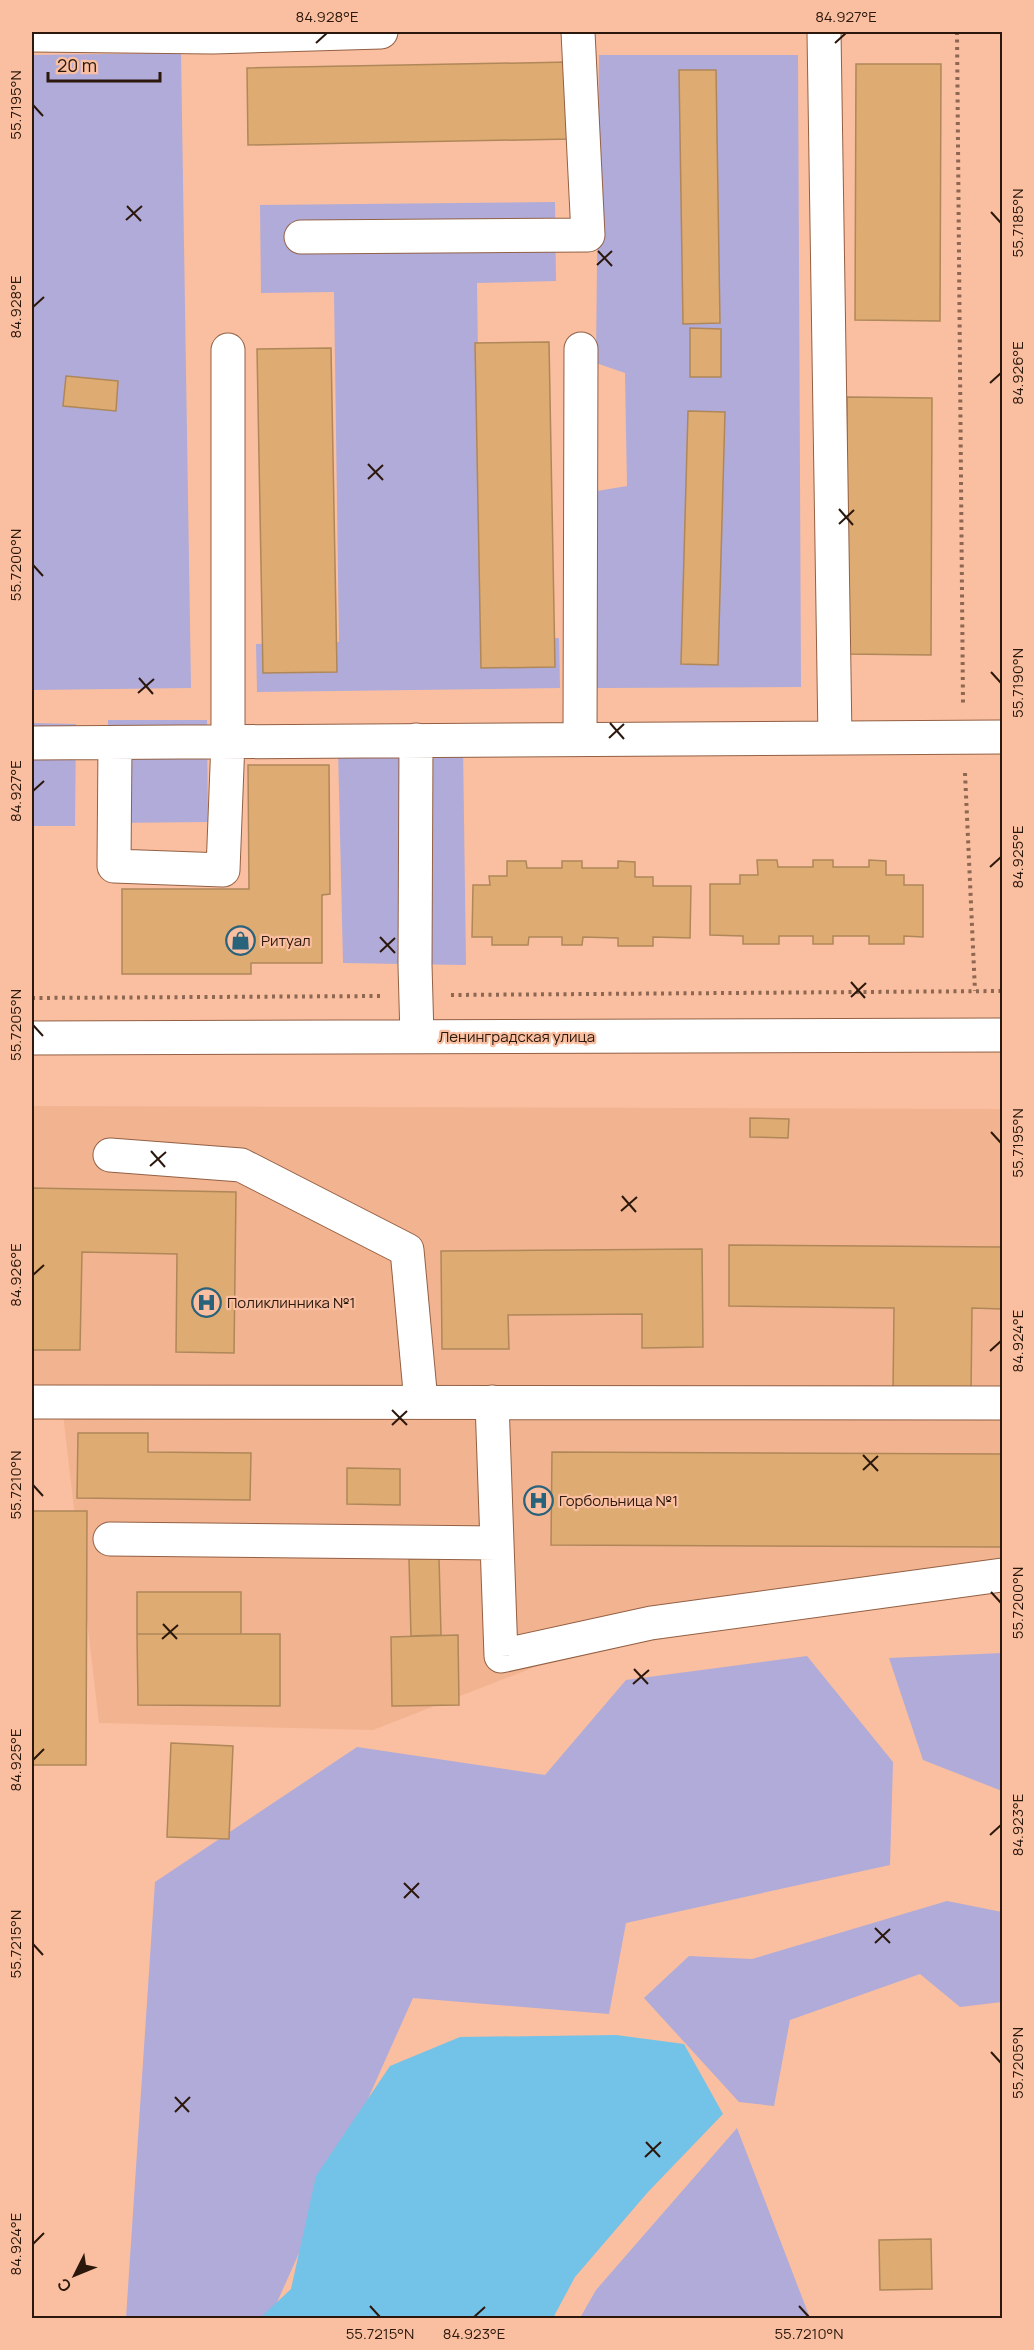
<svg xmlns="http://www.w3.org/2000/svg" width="1034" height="2350" viewBox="0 0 1034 2350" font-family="Manrope,sans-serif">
	<rect width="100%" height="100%" fill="#f9bfa0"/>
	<!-- built -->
	<path fill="#f2b390" d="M 32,1106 L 1002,1109 L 1002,1586 L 568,1654 L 373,1730 L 99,1723 L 63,1414 L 32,1415 Z"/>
	<!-- green -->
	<path fill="#b0abd9" d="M 181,53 L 191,688 L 32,690 L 32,55 Z
		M 599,55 L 798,55 L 801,687 L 597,688 L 597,491 L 627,486 L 625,373 L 596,363 Z
		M 555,202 L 556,281 L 477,283 L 482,639 L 559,638 L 560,688 L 257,692 L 256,644 L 339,642 L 334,292 L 261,293 L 260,205 Z
		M 108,720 L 207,720 L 208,822 L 109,823 Z
		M 32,723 L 76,724 L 75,826 L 32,826 Z
		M 463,746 L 466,965 L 343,963 L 338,748 Z
		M 1002,1653 L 1002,1791 L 923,1760 L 889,1658 Z
		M 807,1656 L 893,1762 L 890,1865 L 626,1923 L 609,2014 L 413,1998 L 270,2318 L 126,2318 L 155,1882 L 357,1747 L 545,1775 L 626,1680 Z
		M 947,1901 L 1002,1912 L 1002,2002 L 960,2007 L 920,1974 L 790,2020 L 774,2106 L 739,2102 L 644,1998 L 689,1956 L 752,1959 Z
		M 737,2128 L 810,2318 L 580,2318 L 596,2290 Z"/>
	<!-- water -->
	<path fill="#73c2e8" d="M 616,2035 L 684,2044 L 723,2114 L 648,2192 L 575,2277 L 553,2318 L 260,2318 L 291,2289 L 316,2176 L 390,2066 L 460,2037 Z"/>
	<!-- building -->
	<path fill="#deac72" stroke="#af8759" stroke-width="1.5" d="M 569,62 L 570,139 L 248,145 L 247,68 Z
		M 856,64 L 941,64 L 940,321 L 855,320 Z
		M 679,70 L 716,70 L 720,323 L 683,324 Z
		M 690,328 L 721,329 L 721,377 L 690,377 Z
		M 549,342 L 555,667 L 481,668 L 475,343 Z
		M 331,348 L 337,672 L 263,673 L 257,349 Z
		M 66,376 L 118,381 L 116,411 L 63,406 Z
		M 847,397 L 932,398 L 931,655 L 846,654 Z
		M 688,411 L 725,412 L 718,665 L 681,664 Z
		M 248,765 L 329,765 L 330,894 L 322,895 L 322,963 L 251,963 L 251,974 L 122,974 L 122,889 L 249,889 Z
		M 757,860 L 777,860 L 778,867 L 813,867 L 813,860 L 833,860 L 833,867 L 869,867 L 869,860 L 886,861 L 886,875 L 904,875 L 904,885 L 923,885 L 923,937 L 904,936 L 904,944 L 869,944 L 869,936 L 833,936 L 833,944 L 813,944 L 813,936 L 779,936 L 779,944 L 743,944 L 743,936 L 710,935 L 710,884 L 740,884 L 740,875 L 758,875 Z
		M 507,861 L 526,861 L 527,868 L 562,868 L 562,861 L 582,861 L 582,868 L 618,868 L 618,861 L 635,862 L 635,877 L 653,877 L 653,886 L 691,886 L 690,938 L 653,937 L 653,946 L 618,946 L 618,938 L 583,937 L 582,945 L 562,945 L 562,937 L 529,937 L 528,945 L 492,945 L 492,937 L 472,937 L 473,885 L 490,885 L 489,876 L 507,876 Z
		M 750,1118 L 789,1119 L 788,1138 L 750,1137 Z
		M 32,1188 L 236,1192 L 234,1353 L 176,1352 L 177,1254 L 82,1252 L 80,1350 L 32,1350 Z
		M 729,1245 L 1002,1247 L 1002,1309 L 972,1308 L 971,1393 L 893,1393 L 894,1308 L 729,1306 Z
		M 702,1249 L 703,1347 L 642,1348 L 642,1314 L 508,1315 L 509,1349 L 442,1349 L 441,1251 Z
		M 78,1433 L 148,1433 L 148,1452 L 251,1453 L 250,1500 L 77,1498 Z
		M 552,1452 L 1002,1454 L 1002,1547 L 551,1545 Z
		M 347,1468 L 400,1469 L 400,1505 L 347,1504 Z
		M 32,1511 L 87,1511 L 86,1765 L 32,1765 Z
		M 439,1558 L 441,1635 L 411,1636 L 409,1559 Z
		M 137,1592 L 241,1592 L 241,1634 L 137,1634 Z
		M 137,1634 L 280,1634 L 280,1706 L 138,1705 Z
		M 458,1635 L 459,1705 L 392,1706 L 391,1637 Z
		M 171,1743 L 233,1746 L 229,1839 L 167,1837 Z
		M 931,2239 L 932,2289 L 880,2290 L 879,2240 Z"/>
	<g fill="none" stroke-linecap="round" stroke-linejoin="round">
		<defs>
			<path id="minor" d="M 824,32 L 835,738
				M 32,35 L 213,37 L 381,32
				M 301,237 L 588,235 L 578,32
				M 580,739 L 581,349
				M 416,740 L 415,965 L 417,1037
				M 32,743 L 1002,737
				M 115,743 L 114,866 L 223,870 L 228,741 L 228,350
				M 32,1038 L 1002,1035
				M 110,1155 L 241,1165 L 407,1250 L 421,1402
				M 32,1402 L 1002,1403
				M 492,1402 L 501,1656 L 651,1623 L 1002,1575
				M 110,1539 L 497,1543"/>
		</defs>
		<!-- minor casing -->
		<use href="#minor" stroke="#936044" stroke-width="35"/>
		<!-- path -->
		<path stroke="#8d6752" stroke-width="4" stroke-dasharray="3 4.5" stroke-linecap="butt" d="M 957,32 L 963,703
			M 965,773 L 975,991
			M 451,995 L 1002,991
			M 32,998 L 381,996"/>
		<!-- minor -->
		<use href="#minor" stroke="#fff" stroke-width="33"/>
	</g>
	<!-- ticks -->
	<path fill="none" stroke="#2b170b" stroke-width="2" d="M 316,43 L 327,33M 835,43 L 846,33M 33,105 L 43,116M 127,206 L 141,221M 991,212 L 1001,223M 126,220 L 142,206M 598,251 L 612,266M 597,265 L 612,251M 33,307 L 44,297M 990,383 L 1001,373M 368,464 L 383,480M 368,479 L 383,465M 839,509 L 853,525M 839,524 L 854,510M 33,565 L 43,576M 991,672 L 1001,683M 139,678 L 153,694M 138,693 L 154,679M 610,723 L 624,739M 609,738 L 624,724M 33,791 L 44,781M 990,867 L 1001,857M 380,937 L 395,953M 380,952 L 395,938M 851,982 L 865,998M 851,997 L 866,983M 33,1025 L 43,1036M 991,1132 L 1001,1143M 151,1151 L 165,1167M 150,1166 L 166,1152M 622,1196 L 636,1212M 621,1211 L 637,1197M 33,1275 L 44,1265M 990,1351 L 1001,1341M 392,1410 L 407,1425M 392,1425 L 407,1411M 863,1455 L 878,1471M 863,1470 L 878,1456M 33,1485 L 43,1496M 991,1592 L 1001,1603M 163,1624 L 177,1639M 162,1639 L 178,1625M 634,1669 L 648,1684M 633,1684 L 649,1670M 33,1760 L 44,1749M 990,1835 L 1001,1825M 404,1883 L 419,1898M 404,1898 L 419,1883M 875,1928 L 890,1943M 875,1943 L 890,1929M 33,1944 L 43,1955M 991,2052 L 1001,2063M 175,2097 L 189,2112M 175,2112 L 190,2097M 646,2142 L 660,2157M 645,2157 L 661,2142M 33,2244 L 44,2233M 370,2306 L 380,2317M 799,2306 L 809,2317M 474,2317 L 485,2307"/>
	<!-- icons -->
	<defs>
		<symbol id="shop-ring" viewBox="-11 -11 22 22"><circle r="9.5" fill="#f9bfa0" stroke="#29627b" stroke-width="1.5"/><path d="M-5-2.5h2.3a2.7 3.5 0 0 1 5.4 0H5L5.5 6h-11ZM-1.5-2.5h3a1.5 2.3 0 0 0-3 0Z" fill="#29627b"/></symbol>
		<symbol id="hospital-ring" viewBox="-11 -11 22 22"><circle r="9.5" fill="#f9bfa0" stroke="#29627b" stroke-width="1.5"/><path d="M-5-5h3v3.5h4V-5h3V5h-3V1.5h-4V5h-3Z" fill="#29627b"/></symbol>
	</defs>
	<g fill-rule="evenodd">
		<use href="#shop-ring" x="224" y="924" width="33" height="33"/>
		<use href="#hospital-ring" x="190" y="1286" width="33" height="33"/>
		<use href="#hospital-ring" x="522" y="1484" width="33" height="33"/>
	</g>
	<g text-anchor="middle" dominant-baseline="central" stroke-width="4.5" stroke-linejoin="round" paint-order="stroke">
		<!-- poi labels -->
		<g font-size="15" fill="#2b170b" stroke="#f9bfa0" text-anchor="start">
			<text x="261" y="940">Ритуал</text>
			<text x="227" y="1302">Поликлинника №1</text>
			<text x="559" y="1500">Горбольница №1</text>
		</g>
		<!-- street labels -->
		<g font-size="15" fill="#2b170b" stroke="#f9bfa0">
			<text x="517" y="1036">Ленинградская улица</text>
		</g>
	</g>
	<!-- border -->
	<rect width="1034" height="2350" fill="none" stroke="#f9bfa0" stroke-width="66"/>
	<!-- north arrow -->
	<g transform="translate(75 2275) rotate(227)" stroke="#f9bfa0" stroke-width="4.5" paint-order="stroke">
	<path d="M0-4.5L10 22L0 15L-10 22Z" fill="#2b170b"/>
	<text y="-9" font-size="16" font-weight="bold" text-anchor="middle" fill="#2b170b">С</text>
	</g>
	<!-- scale -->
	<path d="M48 72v9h112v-9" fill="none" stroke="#2b170b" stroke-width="3"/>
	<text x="57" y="72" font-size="18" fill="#2b170b" stroke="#f9bfa0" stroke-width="4.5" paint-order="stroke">20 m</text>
	<rect x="33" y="33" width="968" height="2284" fill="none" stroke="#2b170b" stroke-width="2"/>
	<g font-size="15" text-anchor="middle" fill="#2b170b">
		<text x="327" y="22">84.928°E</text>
		<text x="846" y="22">84.927°E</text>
		<text transform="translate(16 105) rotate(-90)" y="5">55.7195°N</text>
		<text transform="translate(1018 223) rotate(-90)" y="5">55.7185°N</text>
		<text transform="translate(16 307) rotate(-90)" y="5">84.928°E</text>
		<text transform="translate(1018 373) rotate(-90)" y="5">84.926°E</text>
		<text transform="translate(16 565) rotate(-90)" y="5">55.7200°N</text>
		<text transform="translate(1018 683) rotate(-90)" y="5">55.7190°N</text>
		<text transform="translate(16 791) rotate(-90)" y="5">84.927°E</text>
		<text transform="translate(1018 857) rotate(-90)" y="5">84.925°E</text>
		<text transform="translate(16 1025) rotate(-90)" y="5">55.7205°N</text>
		<text transform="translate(1018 1143) rotate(-90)" y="5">55.7195°N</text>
		<text transform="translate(16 1275) rotate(-90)" y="5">84.926°E</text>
		<text transform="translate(1018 1341) rotate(-90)" y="5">84.924°E</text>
		<text transform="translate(16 1485) rotate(-90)" y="5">55.7210°N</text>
		<text transform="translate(1018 1603) rotate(-90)" y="5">55.7200°N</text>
		<text transform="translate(16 1760) rotate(-90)" y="5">84.925°E</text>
		<text transform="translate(1018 1825) rotate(-90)" y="5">84.923°E</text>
		<text transform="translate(16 1944) rotate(-90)" y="5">55.7215°N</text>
		<text transform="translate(1018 2063) rotate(-90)" y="5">55.7205°N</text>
		<text transform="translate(16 2244) rotate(-90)" y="5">84.924°E</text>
		<text x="380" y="2339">55.7215°N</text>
		<text x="474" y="2339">84.923°E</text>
		<text x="809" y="2339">55.7210°N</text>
	</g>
</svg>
